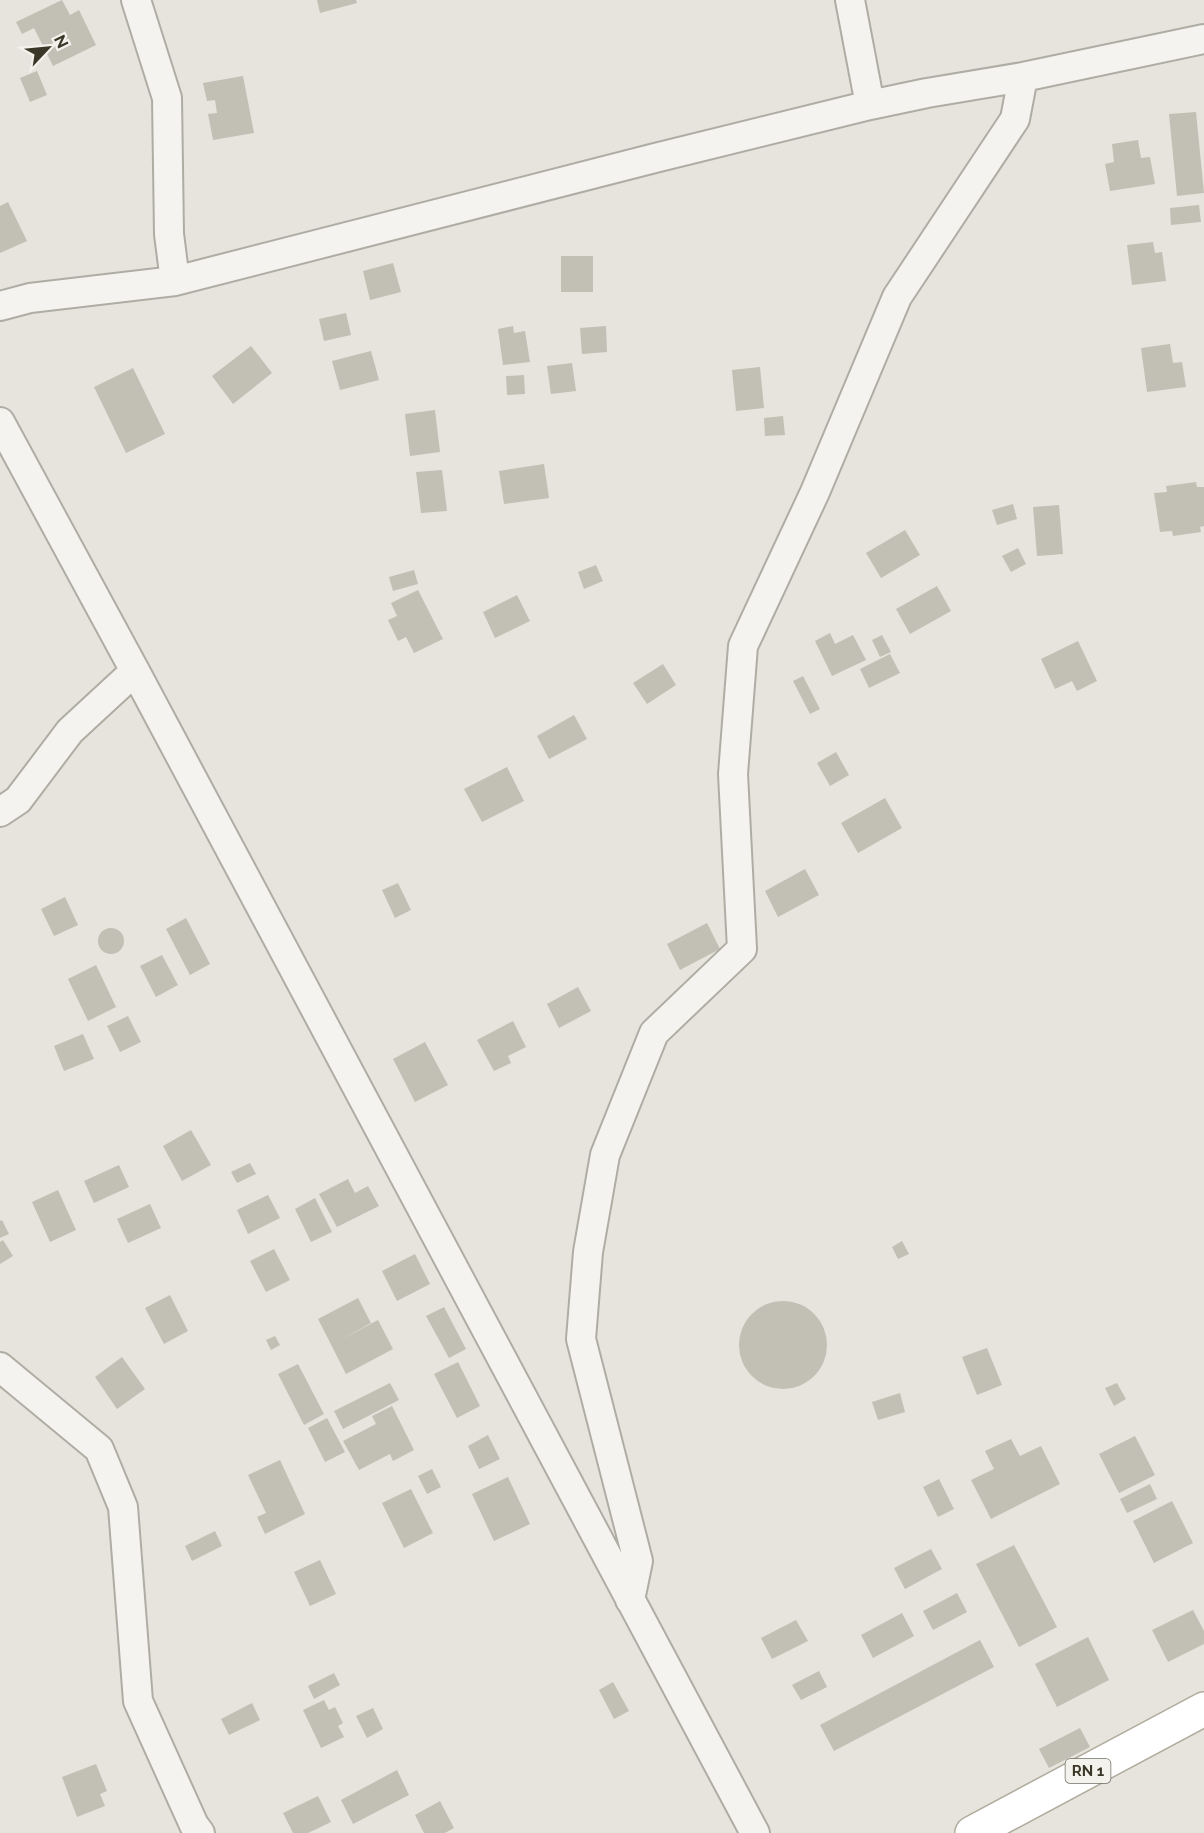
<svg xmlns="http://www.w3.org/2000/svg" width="1204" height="1833" viewBox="0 0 1204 1833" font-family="Raleway,sans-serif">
	<rect width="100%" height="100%" fill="#e6e4dd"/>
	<!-- building -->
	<path fill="#c2bfb5" d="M 62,0 L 70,15 L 79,10 L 96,45 L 53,66 L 34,28 L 22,34 L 16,22 Z
		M 317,0 L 356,0 L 357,3 L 320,13 Z
		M 37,71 L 47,95 L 30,102 L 20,78 Z
		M 243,76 L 254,133 L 213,140 L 208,114 L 217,113 L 215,100 L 207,101 L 203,83 Z
		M 1196,112 L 1204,193 L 1177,196 L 1169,114 Z
		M 1138,140 L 1141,158 L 1150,157 L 1155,184 L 1110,191 L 1105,164 L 1114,162 L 1112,144 Z
		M 8,202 L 27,241 L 0,253 L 0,206 Z
		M 1199,205 L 1201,222 L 1171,225 L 1170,208 Z
		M 1153,242 L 1155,253 L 1162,252 L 1166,281 L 1132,285 L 1127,245 Z
		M 561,256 L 593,256 L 593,292 L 561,292 Z
		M 393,263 L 401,292 L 370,300 L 363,271 Z
		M 346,313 L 351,335 L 324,341 L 319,319 Z
		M 513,326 L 514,333 L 525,331 L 530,362 L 503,365 L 498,329 Z
		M 606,326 L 607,352 L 582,354 L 580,328 Z
		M 1170,344 L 1173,363 L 1182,362 L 1186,387 L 1147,392 L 1141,348 Z
		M 251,346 L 272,373 L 233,404 L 212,376 Z
		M 371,351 L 379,380 L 340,390 L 332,361 Z
		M 572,363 L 576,391 L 551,394 L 547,366 Z
		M 760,367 L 764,408 L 736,411 L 732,370 Z
		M 133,368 L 165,434 L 126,453 L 94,387 Z
		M 524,375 L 525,394 L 507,395 L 506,376 Z
		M 435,410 L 440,452 L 410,456 L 405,414 Z
		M 783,416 L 785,435 L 765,436 L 764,418 Z
		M 544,464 L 549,498 L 504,504 L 499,471 Z
		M 442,470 L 447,511 L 421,513 L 416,472 Z
		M 1196,482 L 1197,487 L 1204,487 L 1204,526 L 1200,527 L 1201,532 L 1173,536 L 1172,531 L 1160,532 L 1154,493 L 1167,492 L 1166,486 Z
		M 1013,504 L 1017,519 L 997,525 L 992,510 Z
		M 1059,505 L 1063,554 L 1037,556 L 1033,507 Z
		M 905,530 L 920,555 L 881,578 L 866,553 Z
		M 1018,548 L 1026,564 L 1011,572 L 1002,556 Z
		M 596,565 L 603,581 L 584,589 L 578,572 Z
		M 414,570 L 418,584 L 393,591 L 389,577 Z
		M 937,586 L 951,611 L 910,634 L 896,609 Z
		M 418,590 L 443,639 L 414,653 L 406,637 L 398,641 L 388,620 L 397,616 L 391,603 Z
		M 517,595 L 530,621 L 495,638 L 483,612 Z
		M 830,633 L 835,644 L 853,635 L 866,660 L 832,676 L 815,641 Z
		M 882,635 L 891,652 L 880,657 L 872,640 Z
		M 1078,641 L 1097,681 L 1077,691 L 1072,681 L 1055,689 L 1041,659 Z
		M 890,654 L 900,673 L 869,688 L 860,669 Z
		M 663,664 L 676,685 L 647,704 L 633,683 Z
		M 803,676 L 820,709 L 810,714 L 793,681 Z
		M 574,715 L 587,739 L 549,759 L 537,736 Z
		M 836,752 L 849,775 L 830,786 L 817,763 Z
		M 507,767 L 524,801 L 482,822 L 464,789 Z
		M 885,798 L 902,828 L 858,853 L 841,823 Z
		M 805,869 L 819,895 L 778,917 L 765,891 Z
		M 398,883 L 411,910 L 395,918 L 382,890 Z
		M 65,897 L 78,925 L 54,936 L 41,909 Z
		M 186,918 L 210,964 L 190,975 L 166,929 Z
		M 707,923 L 720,949 L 680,970 L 667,944 Z
		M98 941a13 13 0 1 1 26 0a13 13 0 1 1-26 0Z
		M 162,955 L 178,985 L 156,997 L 140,966 Z
		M 96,965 L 116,1007 L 88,1021 L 68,979 Z
		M 578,987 L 591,1011 L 559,1028 L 547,1004 Z
		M 128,1016 L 141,1042 L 120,1052 L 107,1026 Z
		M 513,1021 L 526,1047 L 508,1056 L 511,1063 L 494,1071 L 477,1040 Z
		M 83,1034 L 94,1059 L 64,1071 L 54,1046 Z
		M 425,1042 L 448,1085 L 415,1102 L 393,1059 Z
		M 191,1130 L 211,1165 L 182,1181 L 163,1146 Z
		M 250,1163 L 256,1174 L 237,1183 L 231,1172 Z
		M 119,1165 L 129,1187 L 94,1203 L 84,1181 Z
		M 348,1179 L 355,1193 L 368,1186 L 379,1206 L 337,1227 L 319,1194 Z
		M 58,1190 L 76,1230 L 50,1242 L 32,1202 Z
		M 268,1195 L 280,1218 L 248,1234 L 237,1210 Z
		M 315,1198 L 332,1232 L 311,1242 L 295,1209 Z
		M 150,1204 L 161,1228 L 128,1243 L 117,1219 Z
		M 2,1220 L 9,1234 L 0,1238 L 0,1221 Z
		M 3,1240 L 13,1256 L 0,1264 L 0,1242 Z
		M 902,1241 L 909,1254 L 898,1259 L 892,1247 Z
		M 274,1249 L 290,1280 L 266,1292 L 250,1261 Z
		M 415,1254 L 430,1284 L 397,1301 L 382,1271 Z
		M 170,1295 L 188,1331 L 164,1344 L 145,1308 Z
		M 358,1298 L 371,1323 L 339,1341 L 378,1320 L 393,1349 L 346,1374 L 318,1319 Z
		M739 1345a44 44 0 1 1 88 0a44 44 0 1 1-88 0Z
		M 444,1307 L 466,1349 L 449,1358 L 426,1316 Z
		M 275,1336 L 280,1345 L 271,1350 L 266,1340 Z
		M 987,1348 L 1002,1385 L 977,1395 L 962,1357 Z
		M 122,1357 L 145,1389 L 117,1409 L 95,1377 Z
		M 458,1362 L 480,1406 L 457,1418 L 434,1374 Z
		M 298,1364 L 324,1414 L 304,1425 L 278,1374 Z
		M 390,1383 L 399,1400 L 343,1429 L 334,1411 Z
		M 1117,1383 L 1126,1399 L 1114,1406 L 1105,1388 Z
		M 900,1393 L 905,1412 L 878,1420 L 872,1402 Z
		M 392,1406 L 414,1450 L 393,1461 L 390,1454 L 359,1470 L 343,1441 L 376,1424 L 372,1416 Z
		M 327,1418 L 345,1452 L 325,1462 L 308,1428 Z
		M 488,1435 L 500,1459 L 479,1469 L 468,1446 Z
		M 1135,1436 L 1155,1475 L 1119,1493 L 1099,1454 Z
		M 1011,1439 L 1020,1456 L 1041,1446 L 1060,1484 L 991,1519 L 971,1480 L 994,1469 L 985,1451 Z
		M 280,1460 L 305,1514 L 265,1534 L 257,1517 L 266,1513 L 248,1475 Z
		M 432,1469 L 441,1487 L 427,1494 L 418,1476 Z
		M 508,1477 L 530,1524 L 494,1541 L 472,1494 Z
		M 939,1479 L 954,1509 L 938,1517 L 923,1487 Z
		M 1150,1484 L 1157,1499 L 1127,1513 L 1120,1499 Z
		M 411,1489 L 433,1533 L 404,1548 L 382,1503 Z
		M 1172,1501 L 1193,1543 L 1154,1563 L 1133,1521 Z
		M 215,1531 L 222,1546 L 192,1561 L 185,1546 Z
		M 1014,1545 L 1057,1627 L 1019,1647 L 976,1564 Z
		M 931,1549 L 942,1569 L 905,1589 L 894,1568 Z
		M 320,1560 L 336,1594 L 310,1606 L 294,1572 Z
		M 957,1593 L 967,1612 L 933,1630 L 923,1611 Z
		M 1193,1610 L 1204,1631 L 1204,1644 L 1168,1662 L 1152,1630 Z
		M 902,1613 L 914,1636 L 873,1658 L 861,1635 Z
		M 796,1620 L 808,1641 L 772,1659 L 761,1638 Z
		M 1088,1637 L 1109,1680 L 1057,1707 L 1035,1664 Z
		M 980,1640 L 994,1667 L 834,1751 L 820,1725 Z
		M 819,1671 L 827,1687 L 801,1700 L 792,1685 Z
		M 334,1673 L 340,1685 L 314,1699 L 308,1686 Z
		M 613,1682 L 629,1711 L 614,1719 L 599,1690 Z
		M 324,1700 L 329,1710 L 335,1707 L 343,1723 L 338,1726 L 344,1737 L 321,1748 L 303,1710 Z
		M 252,1703 L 260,1720 L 229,1735 L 221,1719 Z
		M 373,1708 L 383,1729 L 367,1738 L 356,1716 Z
		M 1080,1728 L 1090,1747 L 1049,1768 L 1039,1749 Z
		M 96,1764 L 107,1791 L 100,1794 L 105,1806 L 77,1817 L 62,1777 Z
		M 397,1770 L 409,1795 L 353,1824 L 341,1800 Z
		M 318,1796 L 331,1822 L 308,1833 L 293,1833 L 283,1813 Z
		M 440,1801 L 454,1828 L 445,1833 L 424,1833 L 415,1815 Z"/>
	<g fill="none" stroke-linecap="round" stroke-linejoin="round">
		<defs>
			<path id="minor" d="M 136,0 L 167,98 L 169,234 L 175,281
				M 850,0 L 870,105
				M 0,306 L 30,298 L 175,281 L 655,158 L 870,105 L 927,93 L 1023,77 L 1204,39
				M 0,422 L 135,671 L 755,1833
				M 0,812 L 18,800 L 70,731 L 135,671
				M 0,1367 L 99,1449 L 123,1507 L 138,1701 L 194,1825 L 200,1833
				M 630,1600 L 638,1561 L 581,1339 L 588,1252 L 605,1155 L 654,1033 L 742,949 L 733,774 L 743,646 L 815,492 L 897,297 L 1015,119 L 1023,77"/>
			<path id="major" d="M 972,1833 L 1204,1709"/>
		</defs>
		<!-- minor casing -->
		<use href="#minor" stroke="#afada3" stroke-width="32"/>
		<!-- major casing -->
		<use href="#major" stroke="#b1ab9d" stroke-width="36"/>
		<!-- minor -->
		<use href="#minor" stroke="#f5f3f0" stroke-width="28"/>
		<!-- major -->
		<use href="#major" stroke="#fff" stroke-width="33"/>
	</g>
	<g text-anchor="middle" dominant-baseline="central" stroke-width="6" stroke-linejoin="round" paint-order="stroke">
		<!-- shield labels -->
		<rect fill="#f4f2ec" stroke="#726f63" stroke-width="1.5" x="1065.5" y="1759" width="45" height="24" rx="4.5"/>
		<g font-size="15" font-weight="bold" fill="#3b3728">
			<text x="1088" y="1771">RN 1</text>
		</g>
	</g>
	<!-- north arrow -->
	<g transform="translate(48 48) rotate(64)" stroke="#f4f2ec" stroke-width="4.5" paint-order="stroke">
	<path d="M0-4.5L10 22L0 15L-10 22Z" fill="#3b3728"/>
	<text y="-9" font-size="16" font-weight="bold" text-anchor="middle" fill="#3b3728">N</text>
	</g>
</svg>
